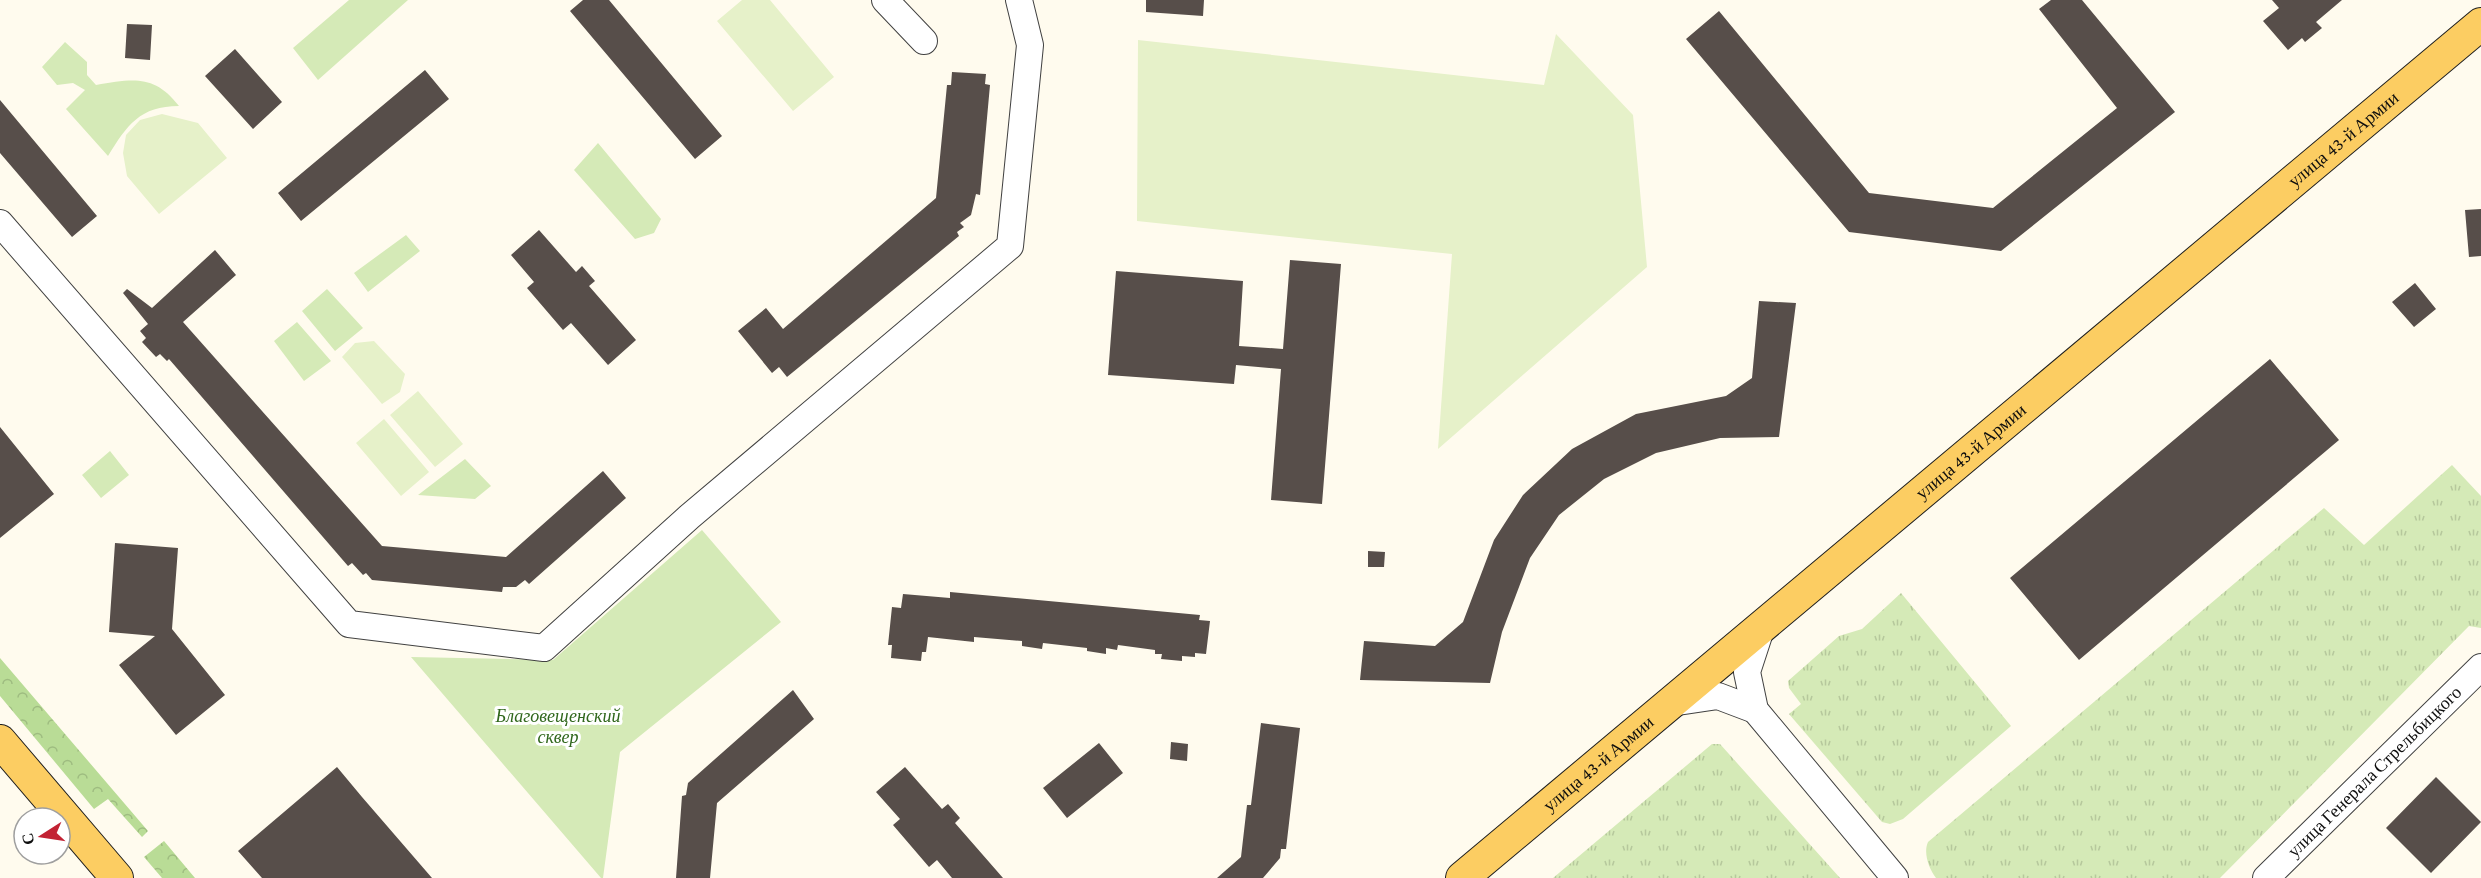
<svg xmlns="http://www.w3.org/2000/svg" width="2481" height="878" viewBox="0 0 2481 878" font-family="'Crimson Pro',serif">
	<defs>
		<pattern id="grass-tufts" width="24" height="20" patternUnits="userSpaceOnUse" patternTransform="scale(1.5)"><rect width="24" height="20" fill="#d5eab7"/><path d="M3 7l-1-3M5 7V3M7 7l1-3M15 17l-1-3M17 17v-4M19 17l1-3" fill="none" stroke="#b6c89c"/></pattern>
		<pattern id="forest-crowns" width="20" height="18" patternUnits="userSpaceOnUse" patternTransform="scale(1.5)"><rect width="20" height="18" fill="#b9dc96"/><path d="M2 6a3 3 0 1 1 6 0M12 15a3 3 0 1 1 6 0" fill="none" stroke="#9ebc80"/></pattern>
	</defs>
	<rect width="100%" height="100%" fill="#fffbee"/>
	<!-- grass -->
	<path fill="url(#grass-tufts)" d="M 2452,465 L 2481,496 L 2481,628 L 2469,626 L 2220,878 L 1936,878 C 1929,869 1923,853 1928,842 L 2324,508 L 2364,545 Z
		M 1901,593 L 2011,726 L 1903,819 L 1890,824 L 1882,822 L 1789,714 L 1801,704 L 1789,688 L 1788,681 L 1839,636 L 1862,629 Z
		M 1712,744 L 1720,744 L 1840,878 L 1553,878 Z"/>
	<!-- forest -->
	<path fill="url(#forest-crowns)" d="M 0,658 L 148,831 L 142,837 L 108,799 L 94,809 L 0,696 Z
		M 164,841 L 195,878 L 162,878 L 144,857 Z"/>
	<!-- park -->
	<path fill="#d5eab7" d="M 349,0 L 408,0 L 318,80 L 293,48 Z
		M 65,42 L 87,62 L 87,75 L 96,85 C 133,79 154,74 179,106 C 140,106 127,125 108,156 L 66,109 L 85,90 L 73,83 L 57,85 L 42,67 Z
		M 598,143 L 661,219 L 654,233 L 635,239 L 574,170 Z
		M 406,235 L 420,251 L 368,292 L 354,273 Z
		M 327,289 L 363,328 L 335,351 L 302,311 Z
		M 297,322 L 331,361 L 304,381 L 274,341 Z
		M 110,451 L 129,475 L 101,498 L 82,475 Z
		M 465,459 L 491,486 L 475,499 L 418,495 Z
		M 702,530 L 781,622 L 620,752 L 603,878 L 601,878 L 411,657 L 553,660 Z"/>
	<!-- pitch -->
	<path fill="#e6f1c9" d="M 742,0 L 770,0 L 834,77 L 793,111 L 717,21 Z
		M 1556,34 L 1633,115 L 1647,267 L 1438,449 L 1452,254 L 1137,221 L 1138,40 L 1544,85 Z
		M 162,114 L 198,123 L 227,158 L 159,214 L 127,176 L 123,153 L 126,135 L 140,120 Z
		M 374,341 L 405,374 L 400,392 L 382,404 L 342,357 L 355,343 Z
		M 418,391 L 463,444 L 435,467 L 390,415 Z
		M 384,419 L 429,472 L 401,496 L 356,443 Z"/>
	<!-- building -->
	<path fill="#574e4a" d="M 583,0 L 609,0 L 722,136 L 695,159 L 570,11 Z
		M 1146,0 L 1204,0 L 1203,16 L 1146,12 Z
		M 2051,0 L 2082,0 L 2175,112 L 2001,251 L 1849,232 L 1686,39 L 1719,11 L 1869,193 L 1993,208 L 2117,108 L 2039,9 Z
		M 2272,0 L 2342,0 L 2316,22 L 2322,28 L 2305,42 L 2302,38 L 2288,50 L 2263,21 L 2279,8 Z
		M 127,24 L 152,25 L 150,60 L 125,58 Z
		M 235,49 L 282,102 L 253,129 L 205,76 Z
		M 425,70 L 449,99 L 301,221 L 278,193 Z
		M 952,72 L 986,74 L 985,84 L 990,85 L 980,195 L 976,194 L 971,215 L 960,223 L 964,227 L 957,232 L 959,236 L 787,377 L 779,367 L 772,373 L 738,331 L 766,308 L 783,329 L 936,198 L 947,85 L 951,85 Z
		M 0,100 L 97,216 L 72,237 L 0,153 Z
		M 2481,209 L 2481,256 L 2469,257 L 2465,210 Z
		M 539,230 L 576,272 L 582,266 L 595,281 L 589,286 L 636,340 L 608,365 L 571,323 L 563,330 L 527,288 L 534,282 L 511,255 Z
		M 215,250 L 236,275 L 183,322 L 382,546 L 506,557 L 603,471 L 626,498 L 529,584 L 525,580 L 516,587 L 503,587 L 502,592 L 372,580 L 366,573 L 363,575 L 352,563 L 348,566 L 169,359 L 167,361 L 160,354 L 156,357 L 142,342 L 146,338 L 140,331 L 148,324 L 123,293 L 127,289 L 152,308 Z
		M 1290,260 L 1341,264 L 1322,504 L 1271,500 L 1281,369 L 1236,365 L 1234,384 L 1108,375 L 1116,271 L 1243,281 L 1239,346 L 1283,349 Z
		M 2415,283 L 2436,309 L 2414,327 L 2392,302 Z
		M 1759,301 L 1796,303 L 1779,437 L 1720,438 L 1656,453 L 1604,479 L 1559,515 L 1530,558 L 1502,632 L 1490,683 L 1360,680 L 1364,641 L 1435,646 L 1463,622 L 1494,540 L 1523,495 L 1572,449 L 1636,414 L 1726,396 L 1752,378 Z
		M 2270,359 L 2339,440 L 2079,660 L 2010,578 Z
		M 0,427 L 54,494 L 0,538 Z
		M 115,543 L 178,548 L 172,629 L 225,695 L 176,735 L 119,665 L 155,636 L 109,632 Z
		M 1368,551 L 1385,552 L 1384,567 L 1368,567 Z
		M 950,592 L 1200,615 L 1199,620 L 1210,621 L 1206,654 L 1195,653 L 1195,657 L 1182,656 L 1182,661 L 1161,659 L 1162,654 L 1155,654 L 1155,650 L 1118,645 L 1117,650 L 1106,648 L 1106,654 L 1087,651 L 1087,648 L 1043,643 L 1042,649 L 1022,646 L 1022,641 L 974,637 L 974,642 L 928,637 L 926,652 L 922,652 L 921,661 L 891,658 L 892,645 L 888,645 L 892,607 L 901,608 L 903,594 L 950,598 Z
		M 793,690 L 814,719 L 717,803 L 710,878 L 676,878 L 682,796 L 686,795 L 688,783 Z
		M 1261,723 L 1300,728 L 1286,849 L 1281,849 L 1280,858 L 1263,878 L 1217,878 L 1241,857 L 1247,805 L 1251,805 Z
		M 1171,742 L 1188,744 L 1187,761 L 1170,759 Z
		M 1099,743 L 1123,773 L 1067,818 L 1043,788 Z
		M 337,767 L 362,797 L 432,878 L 262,878 L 238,851 Z
		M 905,767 L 942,809 L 948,804 L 960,818 L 955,823 L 1003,878 L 952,878 L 937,860 L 929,867 L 893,825 L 900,819 L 876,792 Z
		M 2436,777 L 2481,822 L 2431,873 L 2386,828 Z"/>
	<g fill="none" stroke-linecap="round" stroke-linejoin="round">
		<defs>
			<g id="minor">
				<path d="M 885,0 L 924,41"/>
				<path d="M 0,223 L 349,624 L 544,648 L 689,517 L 1010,246 L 1030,45 L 1019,0"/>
				<path d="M 1762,626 L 1747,672 L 1755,710 L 1895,878"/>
				<path d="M 1671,703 L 1718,696 L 1755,710"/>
				<path id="s1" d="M 2266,878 L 2481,667"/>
			</g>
			<g id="major">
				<path d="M 0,741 L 117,878"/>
				<path id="s2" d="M 1462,878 L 2481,24"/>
			</g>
		</defs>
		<!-- minor casing -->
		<use href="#minor" stroke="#414141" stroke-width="28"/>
		<!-- major casing -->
		<use href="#major" stroke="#1f1f1f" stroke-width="34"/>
		<!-- minor -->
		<use href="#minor" stroke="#fff" stroke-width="26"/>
		<!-- major -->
		<use href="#major" stroke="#fccd62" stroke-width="32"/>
	</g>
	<g text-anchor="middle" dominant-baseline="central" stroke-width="6" stroke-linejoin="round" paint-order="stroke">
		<!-- street labels -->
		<g font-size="18" fill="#0e0e0e" stroke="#fff">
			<text stroke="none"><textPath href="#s2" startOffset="1150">улица 43-й Армии</textPath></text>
			<text stroke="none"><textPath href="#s2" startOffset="664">улица 43-й Армии</textPath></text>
			<text stroke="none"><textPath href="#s2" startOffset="178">улица 43-й Армии</textPath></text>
			<text stroke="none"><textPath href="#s1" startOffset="152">улица Генерала Стрельбицкого</textPath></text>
		</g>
		<!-- park labels -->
		<g font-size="18" font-style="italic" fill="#30671c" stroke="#fff">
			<text x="558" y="716">Благовещенский<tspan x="558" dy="21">сквер</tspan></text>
		</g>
	</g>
	<!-- north arrow -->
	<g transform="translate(42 836) rotate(258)"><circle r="28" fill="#ffffff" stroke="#9f9f9f" stroke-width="1.5"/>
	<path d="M0-4.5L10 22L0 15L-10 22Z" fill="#c22233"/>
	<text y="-9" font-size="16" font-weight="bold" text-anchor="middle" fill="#0e0e0e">С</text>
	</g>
</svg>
